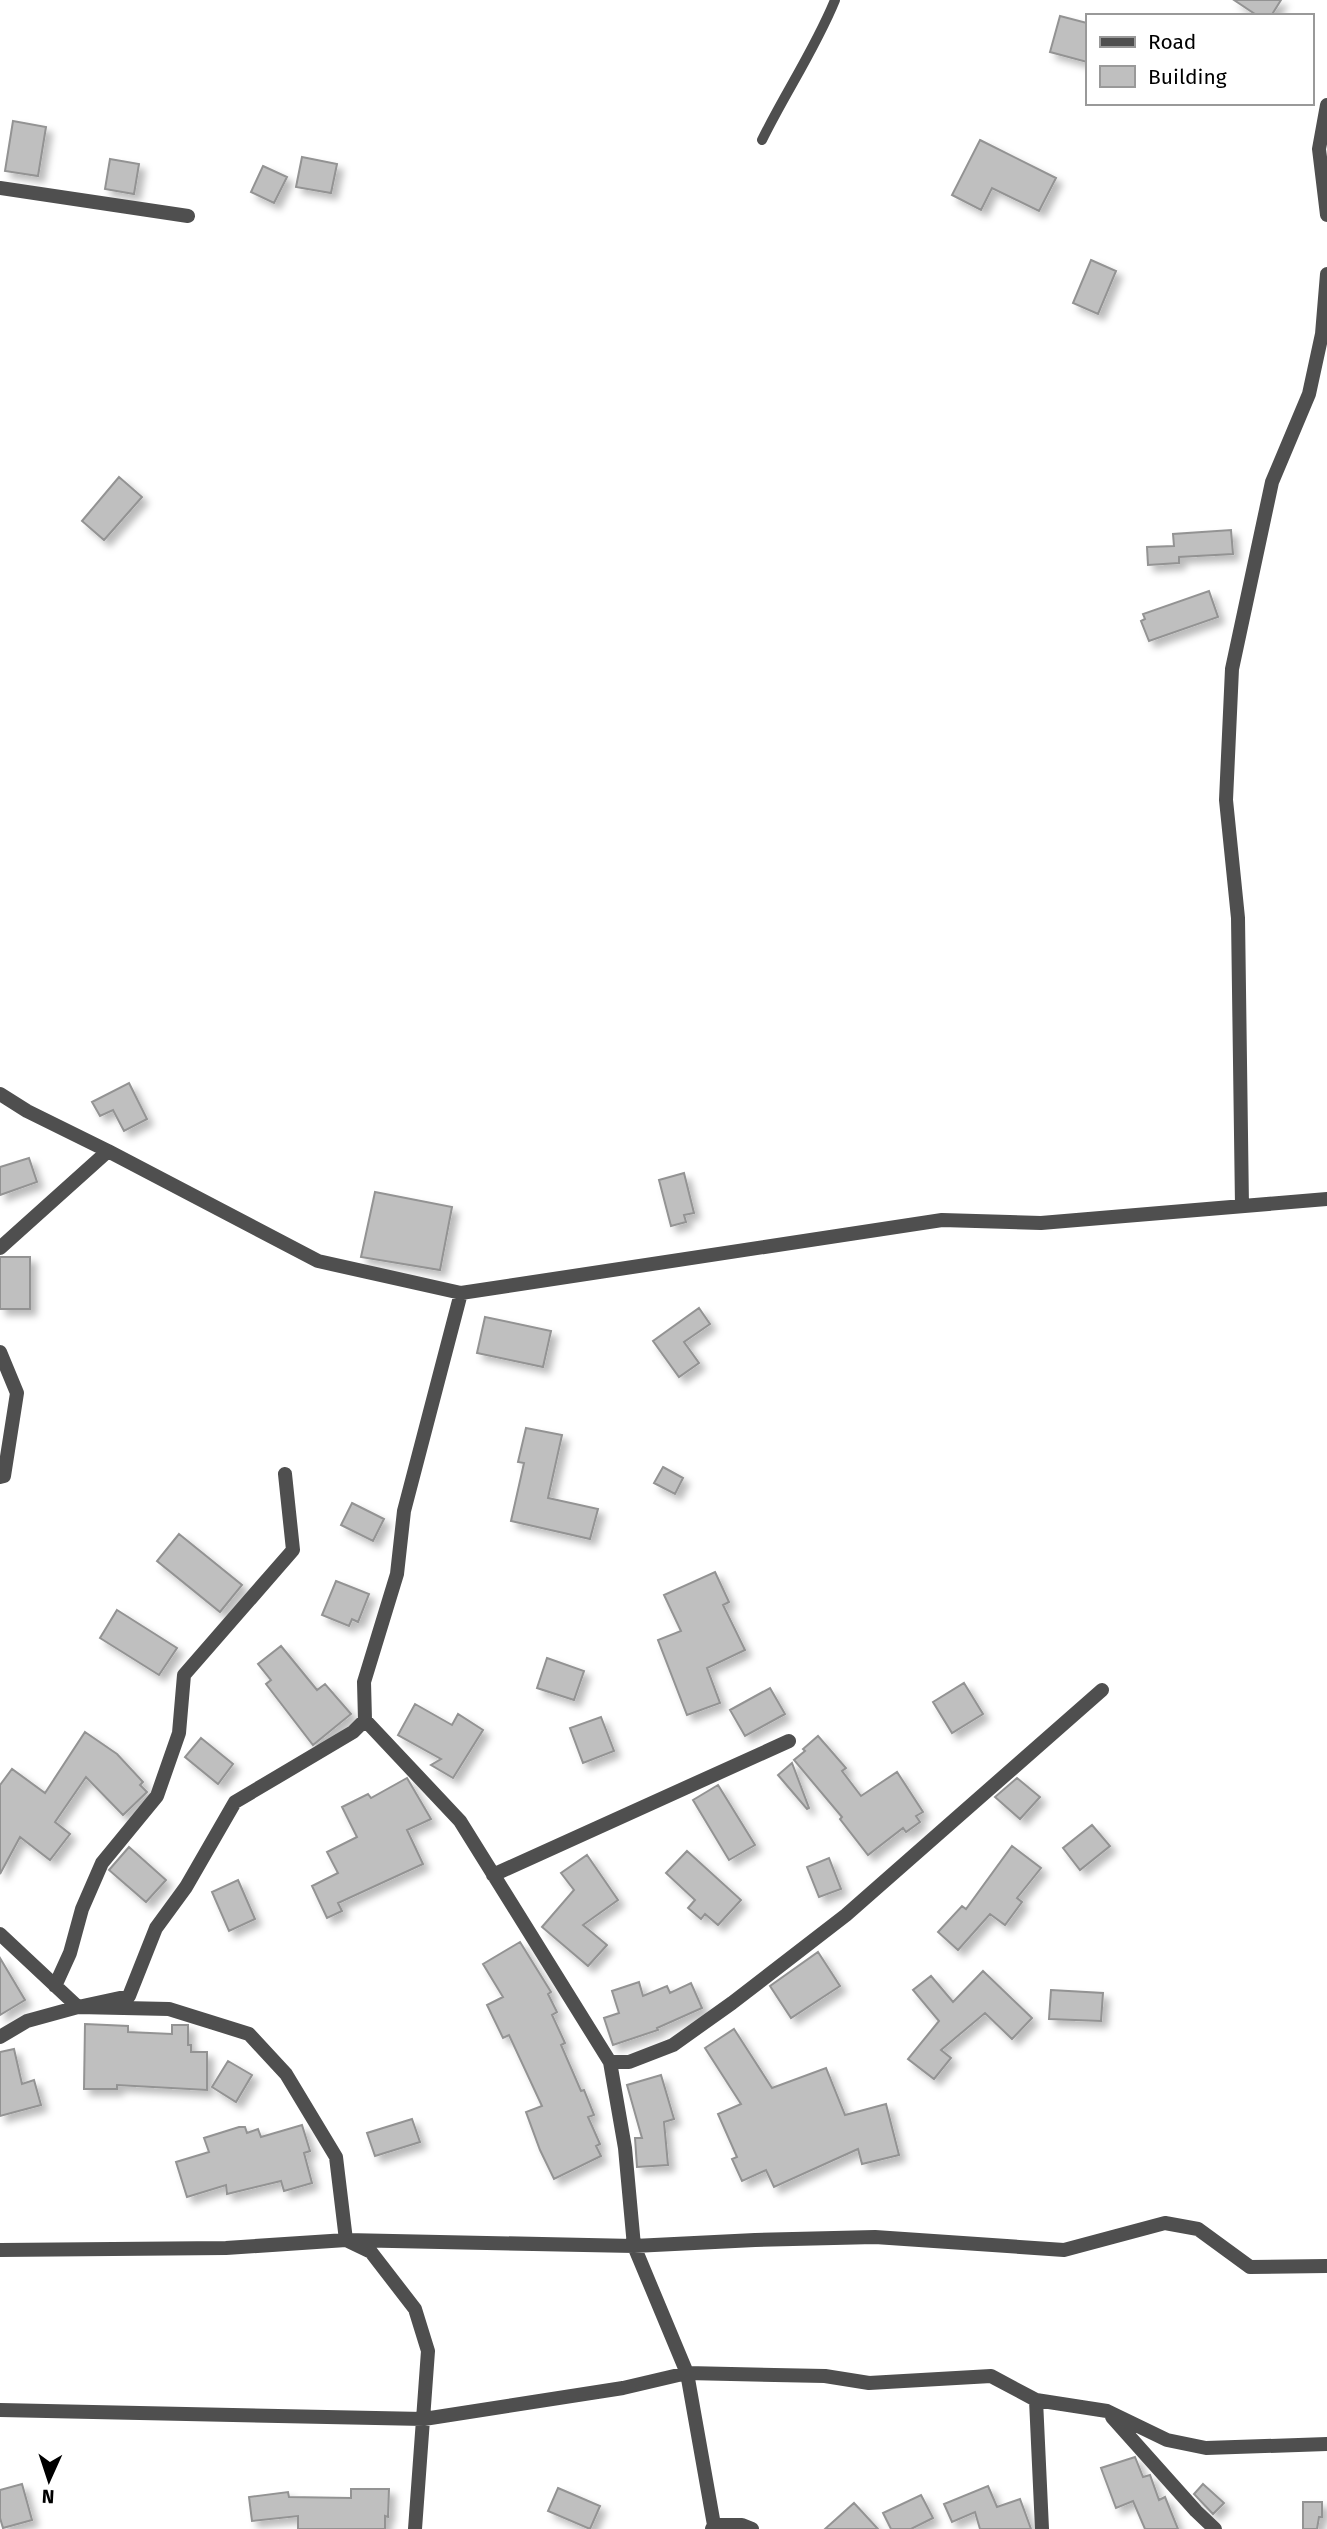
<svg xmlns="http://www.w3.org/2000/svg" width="1327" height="2529" viewBox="0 0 1327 2529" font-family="'Fira Sans',sans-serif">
	<defs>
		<filter id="shadow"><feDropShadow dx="6" dy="6" stdDeviation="3.5" flood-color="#0004"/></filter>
	</defs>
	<rect width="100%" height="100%" fill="#fff"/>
	<!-- building -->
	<path fill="#bfbfbf" stroke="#939393" stroke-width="2" filter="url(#shadow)" d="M 1234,0 L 1281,0 L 1271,16 L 1258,16 Z
		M 1060,16 L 1087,23 L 1087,62 L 1050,52 Z
		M 13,121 L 46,127 L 38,176 L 5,171 Z
		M 980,140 L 1056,178 L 1039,211 L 992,188 L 981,210 L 952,195 Z
		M 302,157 L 337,164 L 331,193 L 296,187 Z
		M 110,159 L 139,164 L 134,194 L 105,189 Z
		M 263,166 L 287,177 L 274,203 L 251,192 Z
		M 1091,260 L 1116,271 L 1098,314 L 1073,303 Z
		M 119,477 L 142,497 L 104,540 L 82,521 Z
		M 1231,530 L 1233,554 L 1179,557 L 1179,563 L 1148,565 L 1147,547 L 1174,546 L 1173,534 Z
		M 1209,591 L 1218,617 L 1149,641 L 1141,621 L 1145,619 L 1143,614 Z
		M 129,1083 L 147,1119 L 124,1131 L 113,1110 L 100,1116 L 92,1102 Z
		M 29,1158 L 37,1182 L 0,1195 L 0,1167 Z
		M 684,1173 L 694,1213 L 684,1215 L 686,1222 L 671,1226 L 659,1180 Z
		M 375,1192 L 452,1207 L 440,1270 L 361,1257 Z
		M 0,1257 L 30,1257 L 30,1309 L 0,1309 Z
		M 699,1308 L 710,1324 L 684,1342 L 699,1363 L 679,1377 L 653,1341 Z
		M 485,1317 L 551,1331 L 543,1367 L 477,1353 Z
		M 526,1428 L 562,1435 L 548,1498 L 598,1509 L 590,1539 L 511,1521 L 524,1463 L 518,1462 Z
		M 663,1467 L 683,1478 L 675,1494 L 654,1483 Z
		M 352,1503 L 384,1519 L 373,1541 L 341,1525 Z
		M 179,1534 L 242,1585 L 220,1612 L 157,1561 Z
		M 715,1572 L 729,1602 L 723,1605 L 745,1650 L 707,1668 L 720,1703 L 687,1715 L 658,1640 L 681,1631 L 664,1595 Z
		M 336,1581 L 369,1594 L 358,1622 L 352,1619 L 349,1626 L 322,1615 Z
		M 117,1610 L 177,1648 L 159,1675 L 100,1638 Z
		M 281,1646 L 317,1690 L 325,1684 L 351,1714 L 313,1745 L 266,1684 L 271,1680 L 258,1664 Z
		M 547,1658 L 584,1671 L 574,1700 L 537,1688 Z
		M 964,1683 L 983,1714 L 952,1733 L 933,1702 Z
		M 770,1688 L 785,1714 L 745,1736 L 730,1710 Z
		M 415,1704 L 452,1725 L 458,1714 L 483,1730 L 453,1778 L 431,1765 L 441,1759 L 398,1735 Z
		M 601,1717 L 614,1751 L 583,1763 L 570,1728 Z
		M 85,1732 L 117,1754 L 143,1782 L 140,1785 L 147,1792 L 123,1815 L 86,1777 L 55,1822 L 70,1834 L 50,1860 L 20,1837 L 0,1874 L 0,1785 L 12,1769 L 45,1793 Z
		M 818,1736 L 846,1768 L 842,1771 L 861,1796 L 897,1772 L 923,1812 L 916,1816 L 920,1822 L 906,1832 L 903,1828 L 868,1855 L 840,1819 L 842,1817 L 794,1760 L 805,1751 L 803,1749 Z
		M 201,1738 L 233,1764 L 218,1784 L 185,1757 Z
		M 792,1763 L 809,1808 L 807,1809 L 778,1775 Z
		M 407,1778 L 431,1819 L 407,1830 L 423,1864 L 338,1903 L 342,1911 L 327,1918 L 312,1886 L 338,1873 L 327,1852 L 357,1837 L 342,1807 L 368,1794 L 371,1798 Z
		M 1017,1778 L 1040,1797 L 1020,1819 L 995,1797 Z
		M 718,1785 L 755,1845 L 729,1860 L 693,1800 Z
		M 1092,1825 L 1110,1846 L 1080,1870 L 1063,1848 Z
		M 1012,1846 L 1041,1868 L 1017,1898 L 1022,1902 L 1005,1925 L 990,1914 L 958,1950 L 938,1932 L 962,1906 L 966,1909 Z
		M 129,1847 L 166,1880 L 146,1902 L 109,1870 Z
		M 687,1851 L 741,1900 L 718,1925 L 705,1914 L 701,1919 L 688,1908 L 695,1900 L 666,1873 Z
		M 587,1855 L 618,1900 L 583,1925 L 607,1945 L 588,1966 L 542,1927 L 574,1890 L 561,1873 Z
		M 829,1858 L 841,1889 L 819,1897 L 807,1867 Z
		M 238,1880 L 255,1919 L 229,1931 L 212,1892 Z
		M 520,1942 L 551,1992 L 548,1994 L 557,2012 L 552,2015 L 565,2043 L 561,2045 L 581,2091 L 584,2090 L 594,2115 L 588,2117 L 600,2144 L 596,2146 L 601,2156 L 554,2179 L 540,2150 L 526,2112 L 542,2106 L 509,2035 L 503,2038 L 487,2005 L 503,1997 L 483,1964 Z
		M 818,1952 L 840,1986 L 791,2018 L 770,1986 Z
		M 0,1958 L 25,2000 L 0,2015 Z
		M 983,1971 L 1032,2018 L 1012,2039 L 985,2013 L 941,2050 L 951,2058 L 934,2079 L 908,2059 L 939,2021 L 913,1990 L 931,1976 L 953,2002 Z
		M 639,1982 L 643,1996 L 667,1986 L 670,1993 L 691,1983 L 702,2008 L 657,2028 L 658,2030 L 613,2045 L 604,2018 L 619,2013 L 612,1991 Z
		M 1051,1990 L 1103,1993 L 1101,2021 L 1049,2019 Z
		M 85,2024 L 128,2026 L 128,2032 L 172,2034 L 172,2025 L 188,2025 L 188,2045 L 191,2045 L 191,2052 L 207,2052 L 207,2090 L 117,2085 L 117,2089 L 84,2089 Z
		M 734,2029 L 772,2088 L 826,2068 L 845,2115 L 886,2104 L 899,2155 L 862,2164 L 858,2149 L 774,2187 L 766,2170 L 742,2181 L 732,2159 L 737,2157 L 718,2114 L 741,2104 L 705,2048 Z
		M 14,2049 L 22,2084 L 34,2080 L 41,2105 L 0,2116 L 0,2052 Z
		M 228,2061 L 252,2075 L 236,2102 L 212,2087 Z
		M 661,2075 L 674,2119 L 664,2122 L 668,2165 L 637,2167 L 635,2138 L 642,2138 L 627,2085 Z
		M 412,2119 L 420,2142 L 375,2156 L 367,2133 Z
		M 302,2125 L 310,2151 L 304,2153 L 312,2183 L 284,2191 L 281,2181 L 227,2194 L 226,2185 L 187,2197 L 176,2162 L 209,2152 L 204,2138 L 239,2127 L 245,2127 L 247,2133 L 258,2129 L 261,2137 Z
		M 1135,2457 L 1143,2477 L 1150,2475 L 1159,2500 L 1165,2497 L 1178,2529 L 1145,2529 L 1133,2501 L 1116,2508 L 1101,2468 Z
		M 22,2484 L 32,2520 L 3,2528 L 0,2518 L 0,2490 Z
		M 1203,2484 L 1224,2503 L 1213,2514 L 1194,2494 Z
		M 988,2486 L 997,2507 L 1020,2499 L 1031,2529 L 980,2529 L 975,2512 L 952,2522 L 944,2504 Z
		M 558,2488 L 600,2506 L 590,2529 L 548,2511 Z
		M 351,2489 L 389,2489 L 388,2517 L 385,2516 L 385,2529 L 298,2529 L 298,2516 L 252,2521 L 249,2497 L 288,2492 L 289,2497 L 351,2498 Z
		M 921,2495 L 933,2518 L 911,2529 L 891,2529 L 883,2513 Z
		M 1303,2502 L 1322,2502 L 1322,2517 L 1319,2517 L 1317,2529 L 1303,2529 Z
		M 854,2503 L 878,2529 L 825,2529 Z"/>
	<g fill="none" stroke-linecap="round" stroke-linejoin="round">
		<!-- service -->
		<path stroke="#4f4f4f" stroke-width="10" d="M 762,140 C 785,93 815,49 835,0"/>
		<!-- minor -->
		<path stroke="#4f4f4f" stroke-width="14" d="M 1327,105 L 1319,149 L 1327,215
			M 0,188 L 188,216
			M 0,1094 L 27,1111 L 108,1151 L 318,1261 L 461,1293 L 942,1220 L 1041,1223 L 1327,1199
			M 1242,1206 L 1238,918 L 1226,800 L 1232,669 L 1272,482 L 1309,394 L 1322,334 L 1327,274
			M 0,1248 L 108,1151
			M 0,1352 L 17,1393 L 4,1476 L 0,1477
			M 365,1720 L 460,1821 L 610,2062 L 625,2148 L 634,2246 L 687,2373 L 714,2525
			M 493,1875 L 789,1741
			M 0,1934 L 78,2007 L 129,1996 L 156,1928 L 186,1887 L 235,1802 L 353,1732 L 365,1720 L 364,1682 L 397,1574 L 404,1511 L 461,1293
			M 55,1986 L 70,1953 L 82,1909 L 102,1863 L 157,1796 L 179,1733 L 184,1675 L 293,1550 L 285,1474
			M 0,2037 L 27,2021 L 78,2007 L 169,2009 L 249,2034 L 286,2074 L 336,2157 L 346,2240 L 371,2252 L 415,2309 L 428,2351 L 415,2529
			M 610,2062 L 629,2062 L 673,2045 L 732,2003 L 846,1915 L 1102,1690
			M 0,2250 L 226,2248 L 346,2240 L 634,2246 L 755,2240 L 875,2237 L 1064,2250 L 1165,2223 L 1198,2229 L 1250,2267 L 1327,2266
			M 1036,2400 L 1042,2529
			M 0,2410 L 424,2419 L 623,2388 L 687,2373 L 825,2376 L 869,2383 L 991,2376 L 1036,2400 L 1107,2411 L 1167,2440 L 1206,2448 L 1327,2444
			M 1112,2417 L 1196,2511 L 1215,2529
			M 712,2529 L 714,2525 L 742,2525 L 752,2529"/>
	</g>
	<!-- legend -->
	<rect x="1086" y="14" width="228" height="91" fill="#ffffff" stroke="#999999" stroke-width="2"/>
	<rect x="1100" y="37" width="35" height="10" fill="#4f4f4f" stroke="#999999" stroke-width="2"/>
	<text x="1148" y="49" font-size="21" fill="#000000">Road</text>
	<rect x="1100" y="66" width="35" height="21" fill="#bfbfbf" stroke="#999999" stroke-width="2"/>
	<text x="1148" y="84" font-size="21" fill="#000000">Building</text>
	<!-- north arrow -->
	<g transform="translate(49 2480) rotate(183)" stroke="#ffffff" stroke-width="5" paint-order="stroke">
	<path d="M0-5L12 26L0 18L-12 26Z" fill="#000000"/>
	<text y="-10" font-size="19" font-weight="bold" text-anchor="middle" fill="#000000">N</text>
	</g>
</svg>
